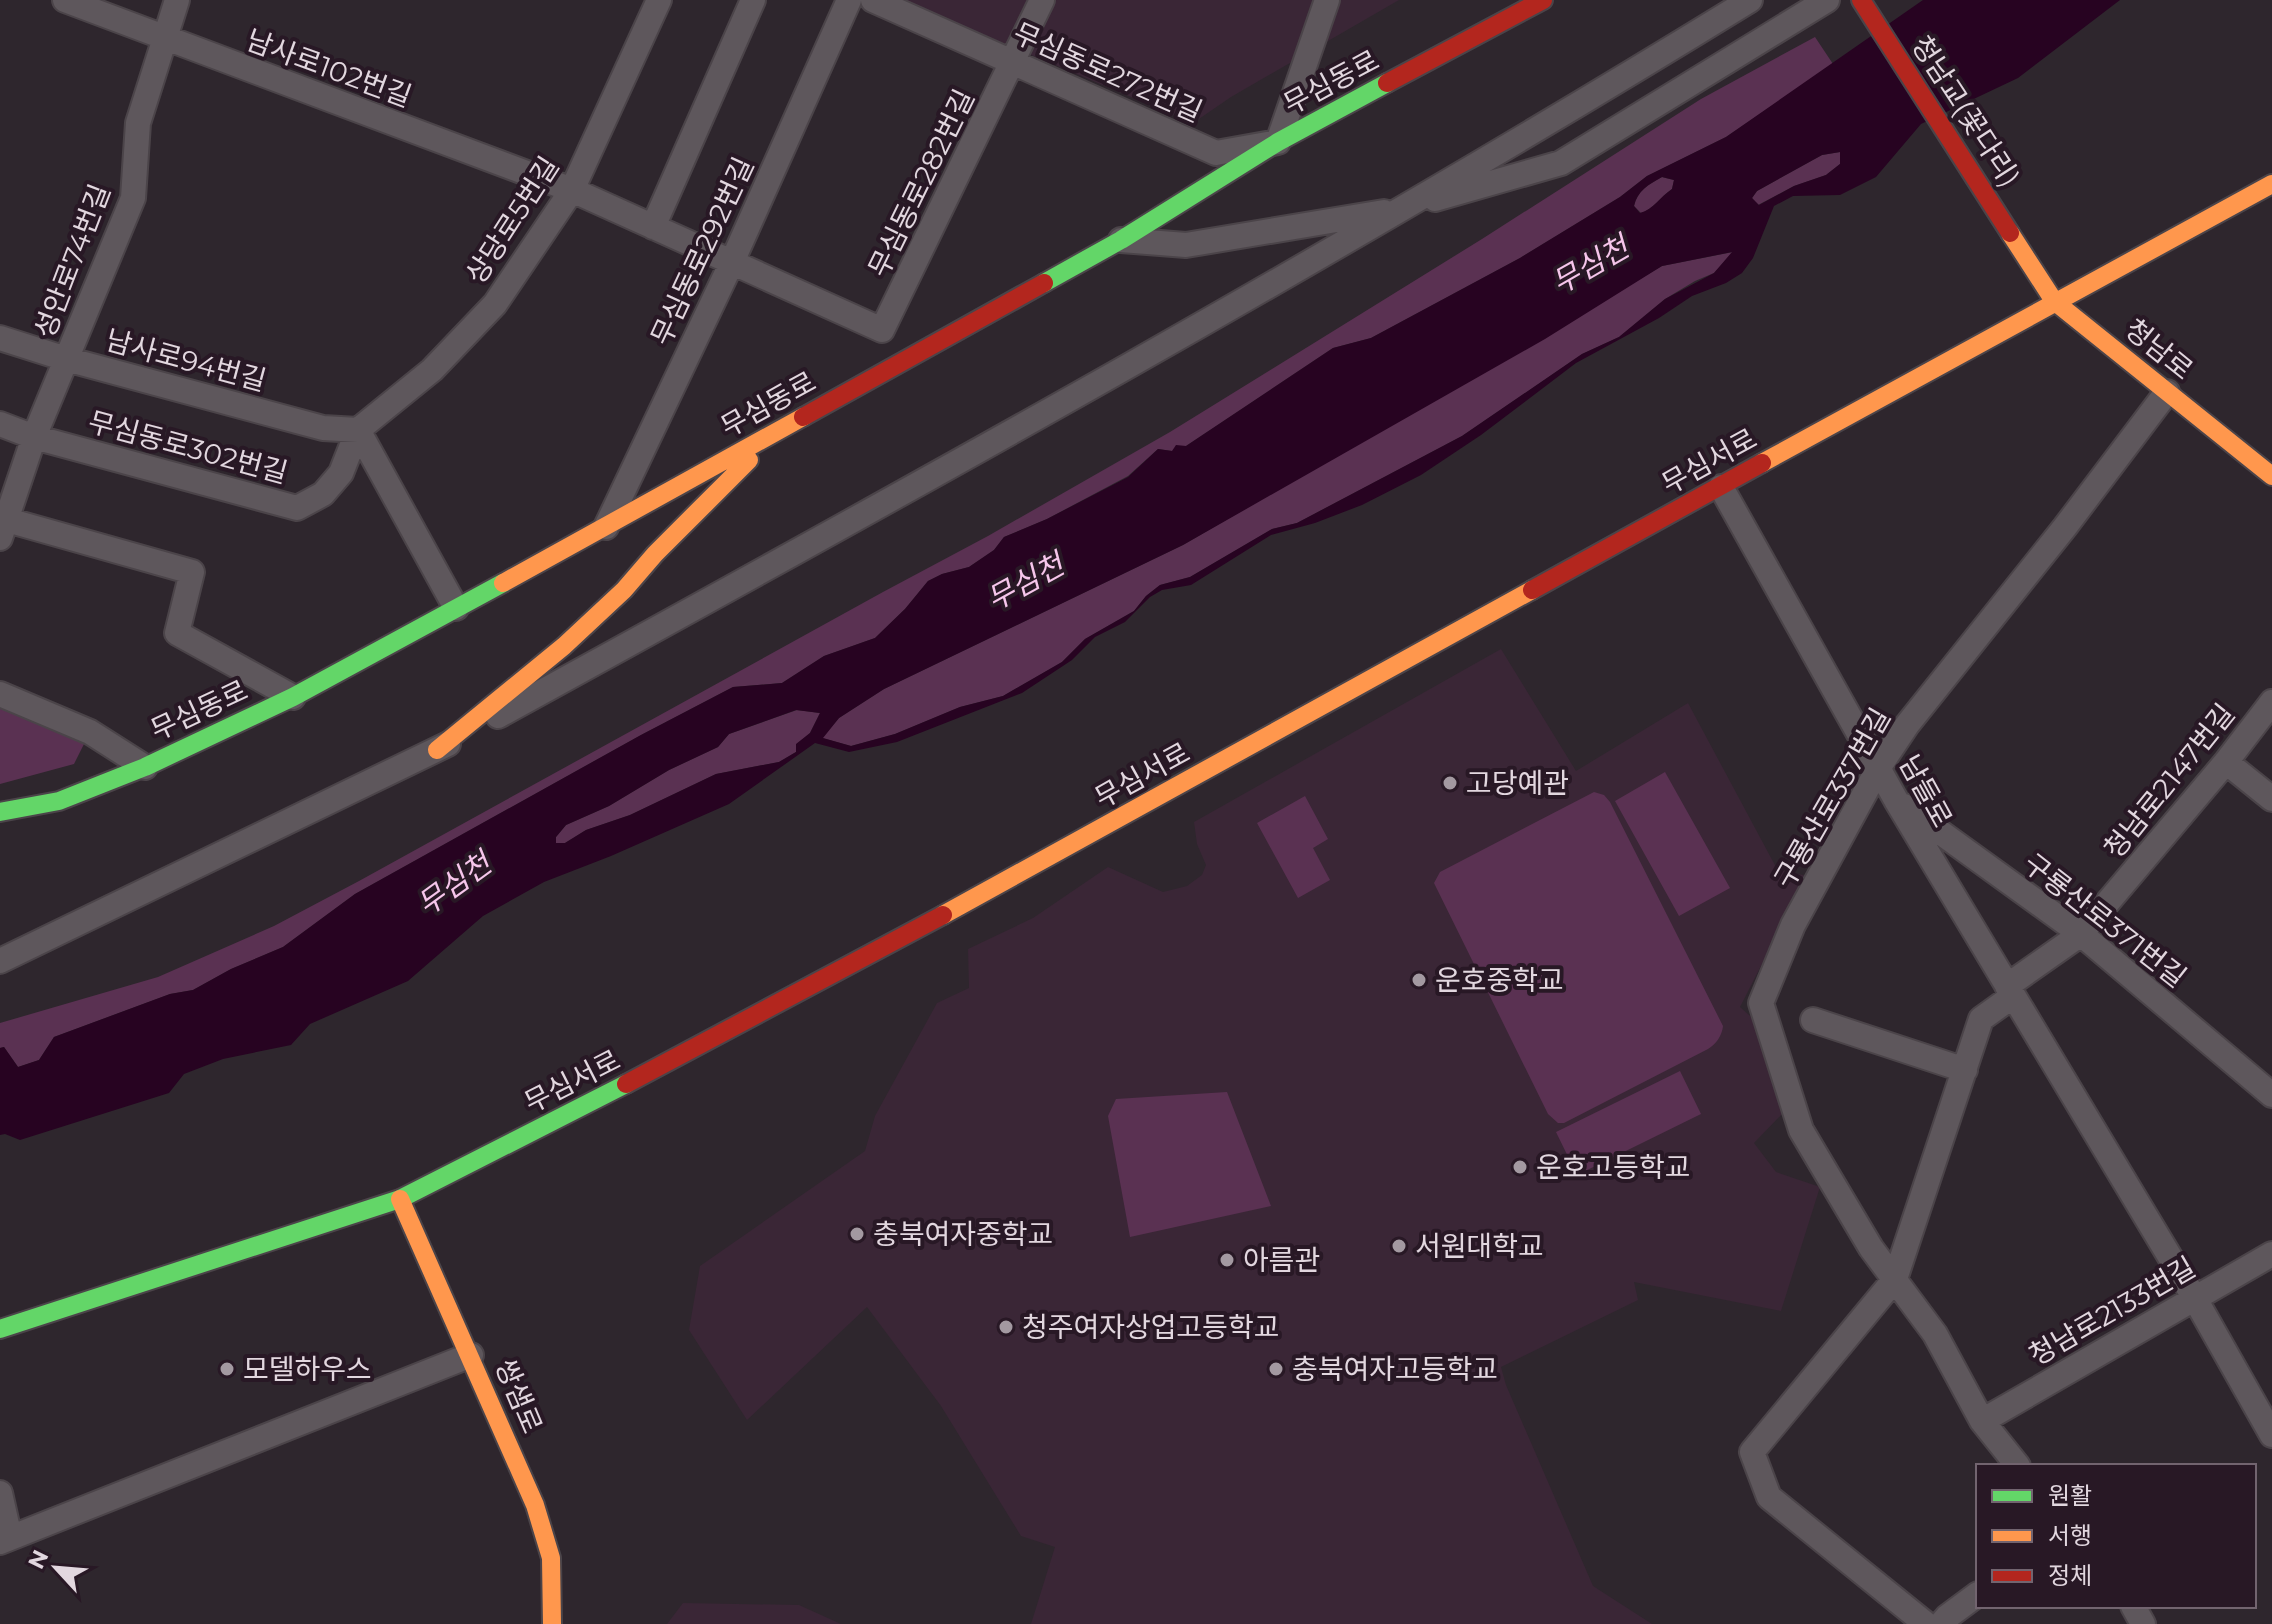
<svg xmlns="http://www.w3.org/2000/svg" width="2272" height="1624" viewBox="0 0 2272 1624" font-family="Montserrat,'Noto Sans KR',sans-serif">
	<rect width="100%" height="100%" fill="#2e262d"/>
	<!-- built -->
	<path fill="#3a2636" d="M 901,0 L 1399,0 L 1231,97 L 1193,123 Z
		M 1501,649 L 1576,771 L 1688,703 L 1777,869 L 1807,876 L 1740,1007 L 1758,1023 L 1783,1113 L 1754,1143 L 1776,1172 L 1820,1187 L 1781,1311 L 1634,1282 L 1638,1300 L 1501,1367 L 1506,1385 L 1593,1586 L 1652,1624 L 1031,1624 L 1055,1547 L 1021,1536 L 941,1406 L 867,1307 L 747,1420 L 689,1330 L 700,1266 L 865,1151 L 875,1116 L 937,1003 L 969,988 L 968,949 L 1033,918 L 1108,867 L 1163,892 L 1187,886 L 1202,875 L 1206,865 L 1197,844 L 1194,822 Z
		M 683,1603 L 799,1605 L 841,1624 L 667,1624 Z"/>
	<!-- green -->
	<path fill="#5a3152" d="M 1815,37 L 1833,64 L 1726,137 L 1647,176 L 1620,197 L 1520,258 L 1371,338 L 1333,348 L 1186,446 L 1172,451 L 1158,449 L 1128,476 L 1047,519 L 1004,537 L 994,550 L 969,567 L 942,574 L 928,581 L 905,609 L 875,638 L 824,656 L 782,683 L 733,687 L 641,735 L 355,894 L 283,947 L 231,969 L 193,990 L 170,994 L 54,1037 L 39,1060 L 18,1067 L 4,1047 L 0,1048 L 0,1023 L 158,977 L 274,926 L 359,881 L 883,592 L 988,536 L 1170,432 L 1482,239 L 1701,99 Z
		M 1840,152 L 1840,164 L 1826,175 L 1794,186 L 1758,205 L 1752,198 L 1757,191 L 1822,155 Z
		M 1662,177 L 1674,180 L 1672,189 C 1660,197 1654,209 1641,213 L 1634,206 C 1637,191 1649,184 1662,177 Z
		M 1733,252 L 1714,273 L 1695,281 L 1665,299 L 1619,337 L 1582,354 L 1462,436 L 1297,523 L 1272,529 L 1190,577 L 1160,585 L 1146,596 L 1134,611 L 1085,639 L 1062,662 L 1003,696 L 960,707 L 895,734 L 851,746 L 822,738 L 839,718 L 884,689 L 1183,545 L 1662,266 Z
		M 0,704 L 85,742 L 74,764 L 0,784 Z
		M 797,710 L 820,713 L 810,733 L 797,744 L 796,752 L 779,762 L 716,774 L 630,815 L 586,830 L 565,843 L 556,843 L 556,837 L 566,825 L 609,806 L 669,770 L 718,747 L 729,734 Z
		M 1665,772 L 1730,888 L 1679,916 L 1615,801 Z
		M 1594,792 L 1604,795 L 1610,802 L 1723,1026 C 1722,1036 1716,1044 1708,1049 L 1564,1123 L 1558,1123 L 1548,1114 L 1434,883 L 1440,872 Z
		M 1305,796 L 1328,839 L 1313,848 L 1330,880 L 1298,898 L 1257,823 Z
		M 1680,1071 L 1701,1114 L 1577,1175 L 1556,1132 Z
		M 1227,1092 L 1271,1206 L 1130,1237 L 1108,1116 L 1116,1099 Z"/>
	<!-- water -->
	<path fill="#270321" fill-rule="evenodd" d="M 1923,0 L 2120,0 L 2018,78 L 1921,124 L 1876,177 L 1840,195 L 1793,196 L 1774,206 L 1753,258 L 1742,273 L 1726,283 L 1692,296 L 1659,318 L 1576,363 L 1481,435 L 1421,475 L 1362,505 L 1315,523 L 1271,535 L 1191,585 L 1162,590 L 1150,597 L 1125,622 L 1095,637 L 1072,660 L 1022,693 L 897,742 L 849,752 L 815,743 L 729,804 L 611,856 L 544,882 L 483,916 L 408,981 L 310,1024 L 291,1045 L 223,1059 L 184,1074 L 169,1093 L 20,1140 L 5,1134 L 0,1135 L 0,1048 L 4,1047 L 18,1067 L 39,1060 L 54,1037 L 170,994 L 193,990 L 231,969 L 283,947 L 355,894 L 641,735 L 733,687 L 782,683 L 824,656 L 875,638 L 905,609 L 928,581 L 942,574 L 969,567 L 994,550 L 1004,537 L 1047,519 L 1128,477 L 1158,449 L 1172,451 L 1176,445 L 1186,446 L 1333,348 L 1371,338 L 1520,258 L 1620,197 L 1647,176 L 1726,137 ZM 1840,152 L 1840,164 L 1826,175 L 1794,186 L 1759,205 L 1752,198 L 1757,191 L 1822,155 ZM 1662,177 L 1674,180 L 1672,189 C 1660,197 1654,209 1640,213 L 1634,206 C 1637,191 1649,184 1662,177 ZM 1732,252 L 1714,273 L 1665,299 L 1619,337 L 1582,354 L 1462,436 L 1297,523 L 1272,529 L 1190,577 L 1160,585 L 1146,596 L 1134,611 L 1085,639 L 1062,662 L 1003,696 L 960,707 L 895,734 L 851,746 L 823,738 L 839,718 L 884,689 L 1183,545 L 1545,339 L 1662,266 ZM 796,710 L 820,713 L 810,733 L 796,744 L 796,752 L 779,762 L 716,774 L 630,815 L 586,830 L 565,843 L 556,843 L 556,837 L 566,825 L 609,806 L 669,770 L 718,747 L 729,734 Z"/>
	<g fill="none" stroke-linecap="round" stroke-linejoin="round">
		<defs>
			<path id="street" d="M 65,0 L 572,190 L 882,330
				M 873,0 L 1216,153 L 1278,142 L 1327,0
				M 1435,199 L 1561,163 L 1827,0
				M 653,227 L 753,0
				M 1121,240 L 1186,245 L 1384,212
				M 882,330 L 1042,0
				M 0,338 L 66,359 L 323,428 L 358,430
				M 0,424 L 34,437 L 297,508 L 323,494 L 341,473 L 358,430 L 432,370 L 495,304 L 572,190 L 659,0
				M 358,430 L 456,608
				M 1721,487 L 1896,800 L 2194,1297 L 2272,1435
				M 0,518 L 192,572 L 177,633 L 293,697
				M 606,527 L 732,262 L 849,0
				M 0,538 L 34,437 L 133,198 L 138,123 L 177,0
				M 0,694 L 90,732 L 145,767
				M 498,716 C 919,485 1341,252 1750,0
				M 2226,762 L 2272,799
				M 1904,806 L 2081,934 L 2272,1095
				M 0,961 L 448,744
				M 2007,986 L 2081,934 L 2226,762 L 2272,702
				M 1813,1020 L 1965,1070
				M 1982,1421 L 2272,1254
				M 2018,1466 L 1982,1421 L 1935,1334 L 1871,1248 L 1801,1130 L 1761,1003 L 1793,925 L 1879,767 L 1907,725 L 2065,527 L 2167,392
				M 0,1493 L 10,1538
				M 0,1542 L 471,1355
				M 2133,1606 L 2143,1624
				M 1926,1624 L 1769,1497 L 1752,1452 L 1895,1279 L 1981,1019 L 2013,996
				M 1941,1624 L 1947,1617 L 1978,1594"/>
			<path id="fast" d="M 1044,283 L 1121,240 L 1278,142 L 1387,83
				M 0,812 L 59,801 L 145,767 L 293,697 L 503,583
				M 0,1329 L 400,1199 L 626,1084"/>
			<path id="slow" d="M 2010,233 L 2054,301 L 2272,476
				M 1762,463 L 2272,184
				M 503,583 L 803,417
				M 437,750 L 564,646 L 624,590 L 655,554 L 749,460
				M 943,915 L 1532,590
				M 400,1199 L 535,1505 L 551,1558 L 552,1624"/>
			<path id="jam" d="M 1861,0 L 2010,233
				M 1387,83 L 1543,0
				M 803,417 L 1044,283
				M 1532,590 L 1762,463
				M 626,1084 L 943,915"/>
		</defs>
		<!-- street casing -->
		<use href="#street" stroke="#4b4449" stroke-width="28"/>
		<!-- fast casing -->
		<use href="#fast" stroke="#4b4449" stroke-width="22"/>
		<!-- slow casing -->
		<use href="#slow" stroke="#4b4449" stroke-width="22"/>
		<!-- jam casing -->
		<use href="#jam" stroke="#4b4449" stroke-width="22"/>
		<!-- street -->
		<use href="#street" stroke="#5e575c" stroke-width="24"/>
		<!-- fast -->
		<use href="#fast" stroke="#63d668" stroke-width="18"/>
		<!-- slow -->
		<use href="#slow" stroke="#ff974d" stroke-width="18"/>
		<!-- jam -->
		<use href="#jam" stroke="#b3261e" stroke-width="18"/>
	</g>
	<!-- markers -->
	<g fill="#a399a1" stroke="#281825" stroke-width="3">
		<circle cx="1450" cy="783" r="8"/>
		<circle cx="1419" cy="980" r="8"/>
		<circle cx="1520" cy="1167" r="8"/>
		<circle cx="857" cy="1234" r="8"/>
		<circle cx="1399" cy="1246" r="8"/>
		<circle cx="1227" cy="1260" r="8"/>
		<circle cx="1006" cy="1327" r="8"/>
		<circle cx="227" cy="1369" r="8"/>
		<circle cx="1276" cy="1369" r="8"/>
	</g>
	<g text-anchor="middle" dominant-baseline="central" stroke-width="8" stroke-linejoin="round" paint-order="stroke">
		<!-- street labels -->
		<g font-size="28" fill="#e2d7df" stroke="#281825">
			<text transform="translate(329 68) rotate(20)">남사로102번길</text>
			<text transform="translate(1108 72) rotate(24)">무심동로272번길</text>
			<text transform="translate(1331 82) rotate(-28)">무심동로</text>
			<text transform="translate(1966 111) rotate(57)">청남교(꽃다리)</text>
			<text transform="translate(921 183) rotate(-64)">무심동로282번길</text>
			<text transform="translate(512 220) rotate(-57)">상당로5번길</text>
			<text transform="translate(702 251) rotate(-65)">무심동로292번길</text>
			<text transform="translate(72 261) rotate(-69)">성안로74번길</text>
			<text transform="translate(2159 349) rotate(39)">청남로</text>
			<text transform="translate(186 360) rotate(15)">남사로94번길</text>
			<text transform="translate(768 404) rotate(-29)">무심동로</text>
			<text transform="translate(188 447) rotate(15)">무심동로302번길</text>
			<text transform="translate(1709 461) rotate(-29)">무심서로</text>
			<text transform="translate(199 710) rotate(-25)">무심동로</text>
			<text transform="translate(1142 775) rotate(-29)">무심서로</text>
			<text transform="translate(2169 781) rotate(-51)">청남로2147번길</text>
			<text transform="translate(1926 791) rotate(61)">남들로</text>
			<text transform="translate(1832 798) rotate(-60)">구룡산로337번길</text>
			<text transform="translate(2105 920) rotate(38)">구룡산로371번길</text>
			<text transform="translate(572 1081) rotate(-27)">무심서로</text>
			<text transform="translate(2112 1311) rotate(-30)">청남로2133번길</text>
			<text transform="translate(519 1396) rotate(67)">쌍샘로</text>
		</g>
		<!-- poi labels -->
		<g font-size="28" fill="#e2d7df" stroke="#281825" text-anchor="start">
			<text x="1466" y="783">고당예관</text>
			<text x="1435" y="980">운호중학교</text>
			<text x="1536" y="1167">운호고등학교</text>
			<text x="873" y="1234">충북여자중학교</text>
			<text x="1415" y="1246">서원대학교</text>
			<text x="1243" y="1260">아름관</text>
			<text x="1022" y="1327">청주여자상업고등학교</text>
			<text x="243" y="1369">모델하우스</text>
			<text x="1292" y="1369">충북여자고등학교</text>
		</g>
		<!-- water labels -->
		<g font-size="30" font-style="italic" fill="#f6c6eb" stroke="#281825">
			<text transform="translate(1590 265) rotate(-30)">무심천</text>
			<text transform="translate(1025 582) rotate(-29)">무심천</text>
			<text transform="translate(454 884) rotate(-36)">무심천</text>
		</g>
	</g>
	<!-- legend -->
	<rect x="1976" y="1464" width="280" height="144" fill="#281825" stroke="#72646f" stroke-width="2"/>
	<rect x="1992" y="1490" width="40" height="12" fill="#63d668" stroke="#72646f" stroke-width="2"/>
	<text x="2048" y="1504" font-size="24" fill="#e2d7df">원활</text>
	<rect x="1992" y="1530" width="40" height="12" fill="#ff974d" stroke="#72646f" stroke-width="2"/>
	<text x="2048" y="1544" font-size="24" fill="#e2d7df">서행</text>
	<rect x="1992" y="1570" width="40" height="12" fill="#b3261e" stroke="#72646f" stroke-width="2"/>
	<text x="2048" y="1584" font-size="24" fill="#e2d7df">정체</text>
	<!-- north arrow -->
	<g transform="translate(56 1568) rotate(296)" stroke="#281825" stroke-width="6" paint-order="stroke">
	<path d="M0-6L14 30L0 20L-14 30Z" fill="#e2d7df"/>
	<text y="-12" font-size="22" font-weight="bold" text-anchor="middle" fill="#e2d7df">N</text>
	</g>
</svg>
